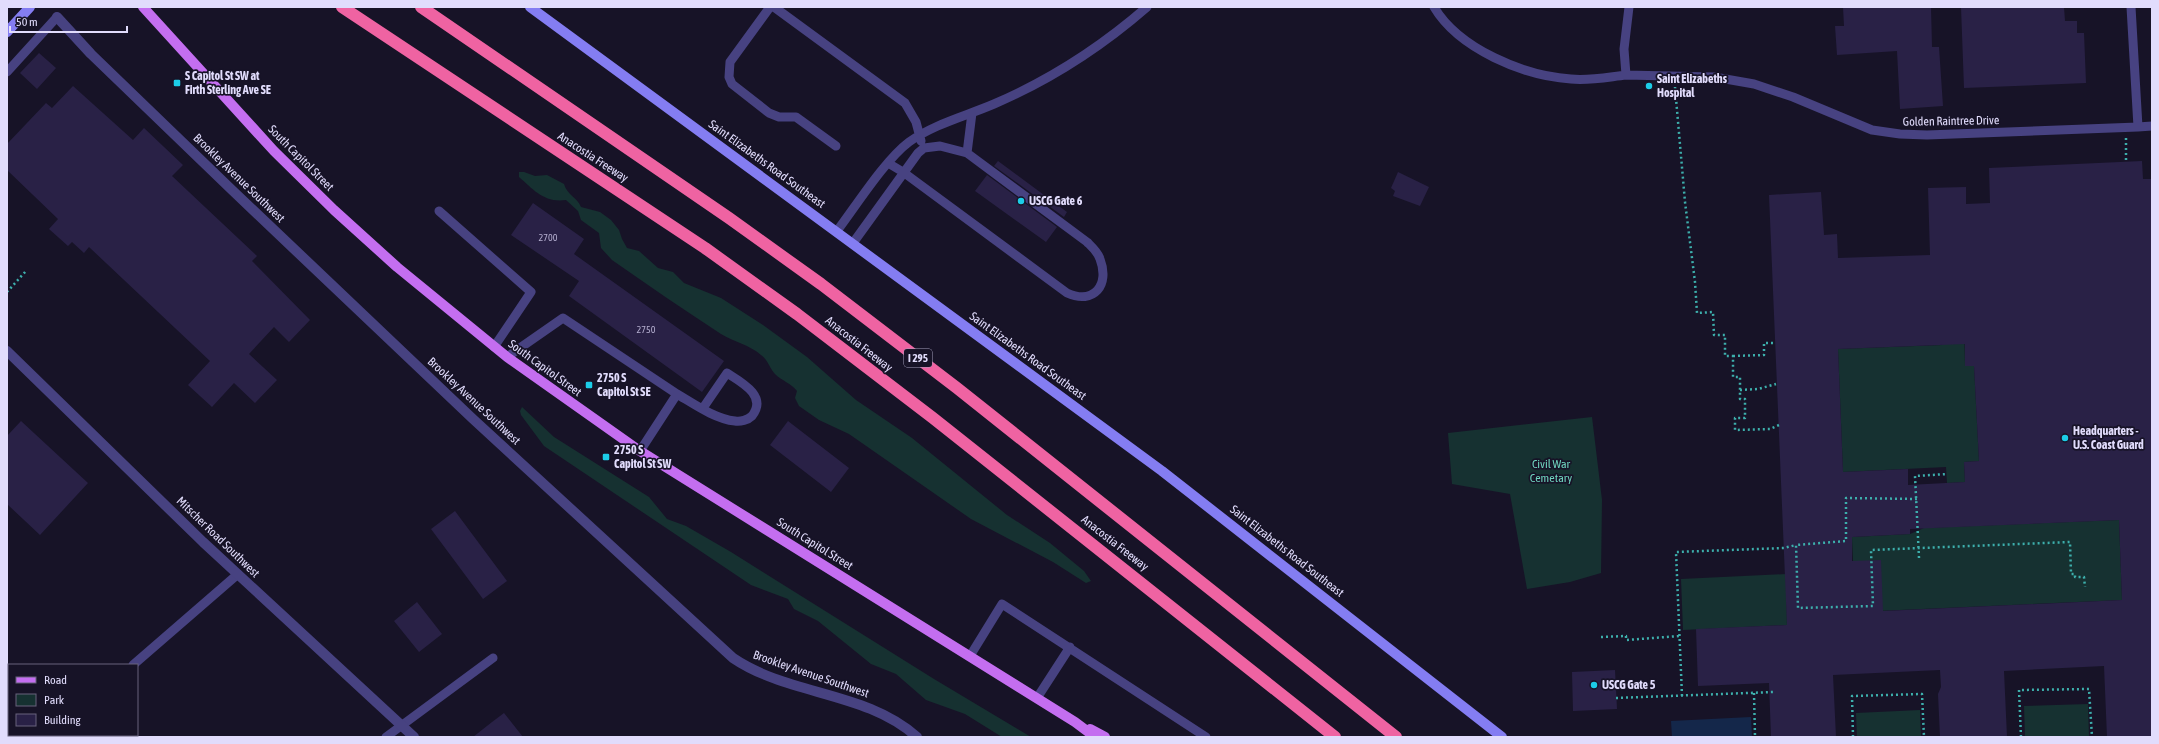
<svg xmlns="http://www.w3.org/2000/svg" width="2159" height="744" viewBox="0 0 2159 744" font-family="'Asap Condensed',sans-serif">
	<rect width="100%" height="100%" fill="#171327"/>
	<!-- green -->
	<path fill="#163131" d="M 519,172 L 524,172 L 535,176 L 547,175 L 564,184 C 567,195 577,197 581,207 L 600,212 L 611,220 L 619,230 L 622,239 L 627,248 L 639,251 L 658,268 L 673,272 L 684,283 L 721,298 L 763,325 L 807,357 L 856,400 L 912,438 L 1007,515 L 1050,543 L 1084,571 L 1091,581 L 1086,583 L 1053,562 L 971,519 L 849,434 L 819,420 L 799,406 L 795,398 L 797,391 C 791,383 782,381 775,374 C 770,369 768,360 761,355 C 750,345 734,342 721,334 C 684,310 648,285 612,260 L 601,248 L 599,233 L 581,220 L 578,211 L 566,200 C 544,203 534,190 519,177 Z
		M 1964,323 L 1965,366 L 1974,366 L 1979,461 L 1964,462 L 1965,482 L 1947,483 L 1946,467 L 1843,472 L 1838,349 L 1942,345 Z
		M 522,407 L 554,437 L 649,497 L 667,519 L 686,526 L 731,552 L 934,679 L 1031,737 L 1002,737 L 965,714 L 926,700 L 896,674 L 871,664 L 818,621 L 794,609 L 788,599 L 751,585 L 544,446 L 521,415 L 520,411 Z
		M 1592,417 L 1602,500 L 1601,573 L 1570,582 L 1527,589 L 1510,494 L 1452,484 L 1448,433 Z
		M 2119,520 L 2122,600 L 1855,612 L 1852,537 L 1910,534 L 1924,528 Z
		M 1786,574 L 1787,625 L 1683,630 L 1681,579 Z
		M 2088,704 L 2089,737 L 2025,737 L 2024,706 Z
		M 1920,710 L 1921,737 L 1857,737 L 1856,713 Z"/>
	<!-- water -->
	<path fill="#14274a" d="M 1751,717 L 1752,737 L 1672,737 L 1671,721 Z"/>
	<!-- building -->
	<path fill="#292146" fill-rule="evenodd" d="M 1843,7 L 1931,7 L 1932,47 L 1939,47 L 1943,106 L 1900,109 L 1897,51 L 1837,55 L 1835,26 L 1844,26 Z
		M 1961,7 L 2064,7 L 2065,21 L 2077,21 L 2077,33 L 2084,33 L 2086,83 L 1964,88 Z
		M 39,53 L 56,68 L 37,89 L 20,73 Z
		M 73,86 L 133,140 L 144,128 L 183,165 L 172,176 L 257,256 L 252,261 L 310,320 L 289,342 L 274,327 L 249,354 L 277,380 L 255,403 L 234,383 L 212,407 L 188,385 L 210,361 L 89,247 L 84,253 L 72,242 L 68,246 L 49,229 L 58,219 L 7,170 L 7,144 L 46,103 L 52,108 Z
		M 998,161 L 1067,212 L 1064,217 L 994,166 Z
		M 2142,161 L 2143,179 L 2152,179 L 2152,737 L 2107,737 L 2104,666 L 2004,671 L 2007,737 L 1940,737 L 1938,694 L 1941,687 L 1940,670 L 1833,675 L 1836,737 L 1771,737 L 1769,683 L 1698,686 L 1696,629 L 1787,625 L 1769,195 L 1821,192 L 1824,235 L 1837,234 L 1838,258 L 1930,255 L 1928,188 L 1966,187 L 1966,204 L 1990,203 L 1989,168 ZM 1965,344 L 1965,366 L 1974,366 L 1979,461 L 1964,462 L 1965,482 L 1908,485 L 1908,469 L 1843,472 L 1838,349 ZM 2119,520 L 2122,600 L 1883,611 L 1881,560 L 1852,561 L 1852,537 L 1910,534 L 1910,529 Z
		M 1398,172 L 1429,187 L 1420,206 L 1393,196 L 1395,191 L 1391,188 Z
		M 987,175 L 1057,227 L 1046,242 L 975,191 Z
		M 533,203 L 584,239 L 574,254 L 724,361 L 702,392 L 569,296 L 579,281 L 511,235 Z
		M 21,421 L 88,483 L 40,535 L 7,504 L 7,436 Z
		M 788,421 L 849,468 L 831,492 L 770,445 Z
		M 455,511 L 507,581 L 483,599 L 431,529 Z
		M 417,602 L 442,634 L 419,652 L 394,621 Z
		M 1615,670 L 1617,709 L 1573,711 L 1572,672 Z
		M 504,713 L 523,737 L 473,737 L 492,722 Z"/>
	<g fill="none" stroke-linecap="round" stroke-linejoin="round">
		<!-- path -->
		<path stroke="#3dafac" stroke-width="2.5" stroke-dasharray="2 3" stroke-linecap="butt" d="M 1675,87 L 1685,202 L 1695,282 L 1697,313 L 1713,312 L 1714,335 L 1725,335 L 1725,356 L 1733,356 L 1733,377 L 1740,377 L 1740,399 L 1745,399 L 1745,418 L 1735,418 L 1735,430 L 1770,429 L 1779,425
			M 2126,138 L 2126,162
			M 7,292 L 26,271
			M 1733,356 L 1764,355 L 1764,343 L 1775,343
			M 1740,390 L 1758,389 L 1776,384
			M 1917,499 L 1846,498 L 1846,541 L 1796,545 L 1798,608 L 1873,606 L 1871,550 L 2070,542 L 2071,574 L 2075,574 L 2075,577 L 2084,577 L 2085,587
			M 1919,558 L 1915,476 L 1947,474
			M 1601,637 L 1626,636 L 1626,640 L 1679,636
			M 1754,693 L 1755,737
			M 1682,696 L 1676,552 L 1784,548 L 1796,545
			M 1616,698 L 1774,692
			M 1853,737 L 1852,696 L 1922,694 L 1924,737
			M 2021,737 L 2019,690 L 2089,689 L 2092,737"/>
		<!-- lane -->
		<path stroke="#474281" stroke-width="9" d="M 770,7 L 730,62 L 729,77 L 732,84 L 769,113 L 779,117 L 796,117 L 836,146
			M 774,7 L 905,103 L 916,122 L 921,141
			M 1434,7 C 1459,49 1524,76 1571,79 C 1589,81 1608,77 1626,75
			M 1629,7 L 1624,49 L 1626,75 L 1714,77 L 1754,84 L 1793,97 L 1872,130 L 1900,134 L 1927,135 L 2138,127 L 2131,7
			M 7,72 L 57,17
			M 2138,127 L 2152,126
			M 967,153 L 972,113
			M 439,211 L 531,292 L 494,347
			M 837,231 C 856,206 885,160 909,142 C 934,124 966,116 994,104 C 1050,80 1101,47 1147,7
			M 853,243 L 918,153 L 924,148 L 940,146 L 967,153 L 1087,242 C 1092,247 1098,252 1100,259 C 1110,285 1094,305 1067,293 L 903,172 L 888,163
			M 507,357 L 563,318 L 677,394 C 694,404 715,419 735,421 C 740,422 748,420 752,416 C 768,396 741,382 727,373 L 703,408
			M 640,451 L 677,394
			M 970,656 L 1002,604 L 1206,737
			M 133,665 L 238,574
			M 1037,698 L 1070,647
			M 386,737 L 493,658"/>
		<!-- street -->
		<path stroke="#474281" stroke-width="10" d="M 57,17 L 91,54 L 232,190 L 473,419 L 733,658 C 789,696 866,691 917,737
			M 7,351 L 203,542 L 414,737"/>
		<!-- secondary -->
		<path stroke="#847df2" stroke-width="10" d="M 530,7 L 1162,471 L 1502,737
			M 7,32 L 30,7"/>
		<!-- primary -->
		<path stroke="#c46ef0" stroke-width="10" d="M 143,7 L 274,151 L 334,210 L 397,267 L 507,357 L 640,451 L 1075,722 L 1095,737
			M 1090,729 L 1105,737"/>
		<!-- highway -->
		<path stroke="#ef63a2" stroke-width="12" d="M 342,7 L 705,248 L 797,314 L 933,418 L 1335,737
			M 421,7 L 729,218 L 821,284 L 957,388 L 1396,737"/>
	</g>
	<!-- markers -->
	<g fill="#1ccde8" stroke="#171327" stroke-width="1.5">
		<rect x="173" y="79" width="8" height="8" rx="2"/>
		<circle cx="1649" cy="86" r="4"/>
		<circle cx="1021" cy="201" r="4"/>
		<rect x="585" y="381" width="8" height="8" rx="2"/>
		<circle cx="2065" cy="438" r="4"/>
		<rect x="602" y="453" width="8" height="8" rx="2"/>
		<circle cx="1594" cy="685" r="4"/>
	</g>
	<g text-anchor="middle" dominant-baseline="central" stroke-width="3.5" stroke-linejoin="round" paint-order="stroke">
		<!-- number labels -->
		<g font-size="10" fill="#b3adce">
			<text x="548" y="237">2700</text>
			<text x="646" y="329">2750</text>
		</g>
		<!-- shield labels -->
		<rect fill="#171327" stroke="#a4a0bc" stroke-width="1" x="904" y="349" width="28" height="18" rx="3"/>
		<g font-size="11" font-weight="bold" fill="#e1dcfc">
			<text x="918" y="358">I 295</text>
		</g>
		<!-- poi labels -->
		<g font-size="12" font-weight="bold" fill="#e1dcfc" stroke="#171327" text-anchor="start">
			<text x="185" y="76">S Capitol St SW at<tspan x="185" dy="14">Firth Sterling Ave SE</tspan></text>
			<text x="1657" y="79">Saint Elizabeths<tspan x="1657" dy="14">Hospital</tspan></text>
			<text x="1029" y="201">USCG Gate 6</text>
			<text x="597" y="378">2750 S<tspan x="597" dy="14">Capitol St SE</tspan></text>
			<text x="2073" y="431">Headquarters -<tspan x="2073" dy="14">U.S. Coast Guard</tspan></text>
			<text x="614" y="450">2750 S<tspan x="614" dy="14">Capitol St SW</tspan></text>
			<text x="1602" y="685">USCG Gate 5</text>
		</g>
		<!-- street labels -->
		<g font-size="12" fill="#e1dcfc" stroke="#171327">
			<text transform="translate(1951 121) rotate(-1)">Golden Raintree Drive</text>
			<text transform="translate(593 157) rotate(33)">Anacostia Freeway</text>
			<text transform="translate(301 158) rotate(45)">South Capitol Street</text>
			<text transform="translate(767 164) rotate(36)">Saint Elizabeths Road Southeast</text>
			<text transform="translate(239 178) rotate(44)">Brookley Avenue Southwest</text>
			<text transform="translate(859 344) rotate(38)">Anacostia Freeway</text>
			<text transform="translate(1028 356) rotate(36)">Saint Elizabeths Road Southeast</text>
			<text transform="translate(545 368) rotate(36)">South Capitol Street</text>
			<text transform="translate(474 401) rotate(43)">Brookley Avenue Southwest</text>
			<text transform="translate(218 537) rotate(44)">Mitscher Road Southwest</text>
			<text transform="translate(1115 543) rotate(38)">Anacostia Freeway</text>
			<text transform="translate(815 544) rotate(32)">South Capitol Street</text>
			<text transform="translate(1287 551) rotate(38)">Saint Elizabeths Road Southeast</text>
			<text transform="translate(811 674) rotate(19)">Brookley Avenue Southwest</text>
		</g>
		<!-- park labels -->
		<g font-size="12" fill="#6fd5bf" stroke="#171327">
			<text x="1551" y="464">Civil War<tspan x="1551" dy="14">Cemetary</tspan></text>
		</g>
	</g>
	<!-- border -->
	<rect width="2159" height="744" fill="none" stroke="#e1dcfc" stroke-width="16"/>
	<!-- legend -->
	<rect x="8" y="664" width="130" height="72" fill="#171327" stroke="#68637c"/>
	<rect x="16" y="677" width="20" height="6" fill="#c46ef0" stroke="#68637c"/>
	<text x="44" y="684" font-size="12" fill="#e1dcfc">Road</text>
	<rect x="16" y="694" width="20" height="12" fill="#163131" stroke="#68637c"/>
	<text x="44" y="704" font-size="12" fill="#e1dcfc">Park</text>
	<rect x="16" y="714" width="20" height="12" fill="#292146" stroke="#68637c"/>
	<text x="44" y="724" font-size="12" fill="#e1dcfc">Building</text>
	<!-- scale -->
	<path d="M10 26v6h117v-6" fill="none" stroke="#e1dcfc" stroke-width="2"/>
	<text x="16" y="26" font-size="12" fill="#e1dcfc" stroke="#171327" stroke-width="3" paint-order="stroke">50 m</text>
</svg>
